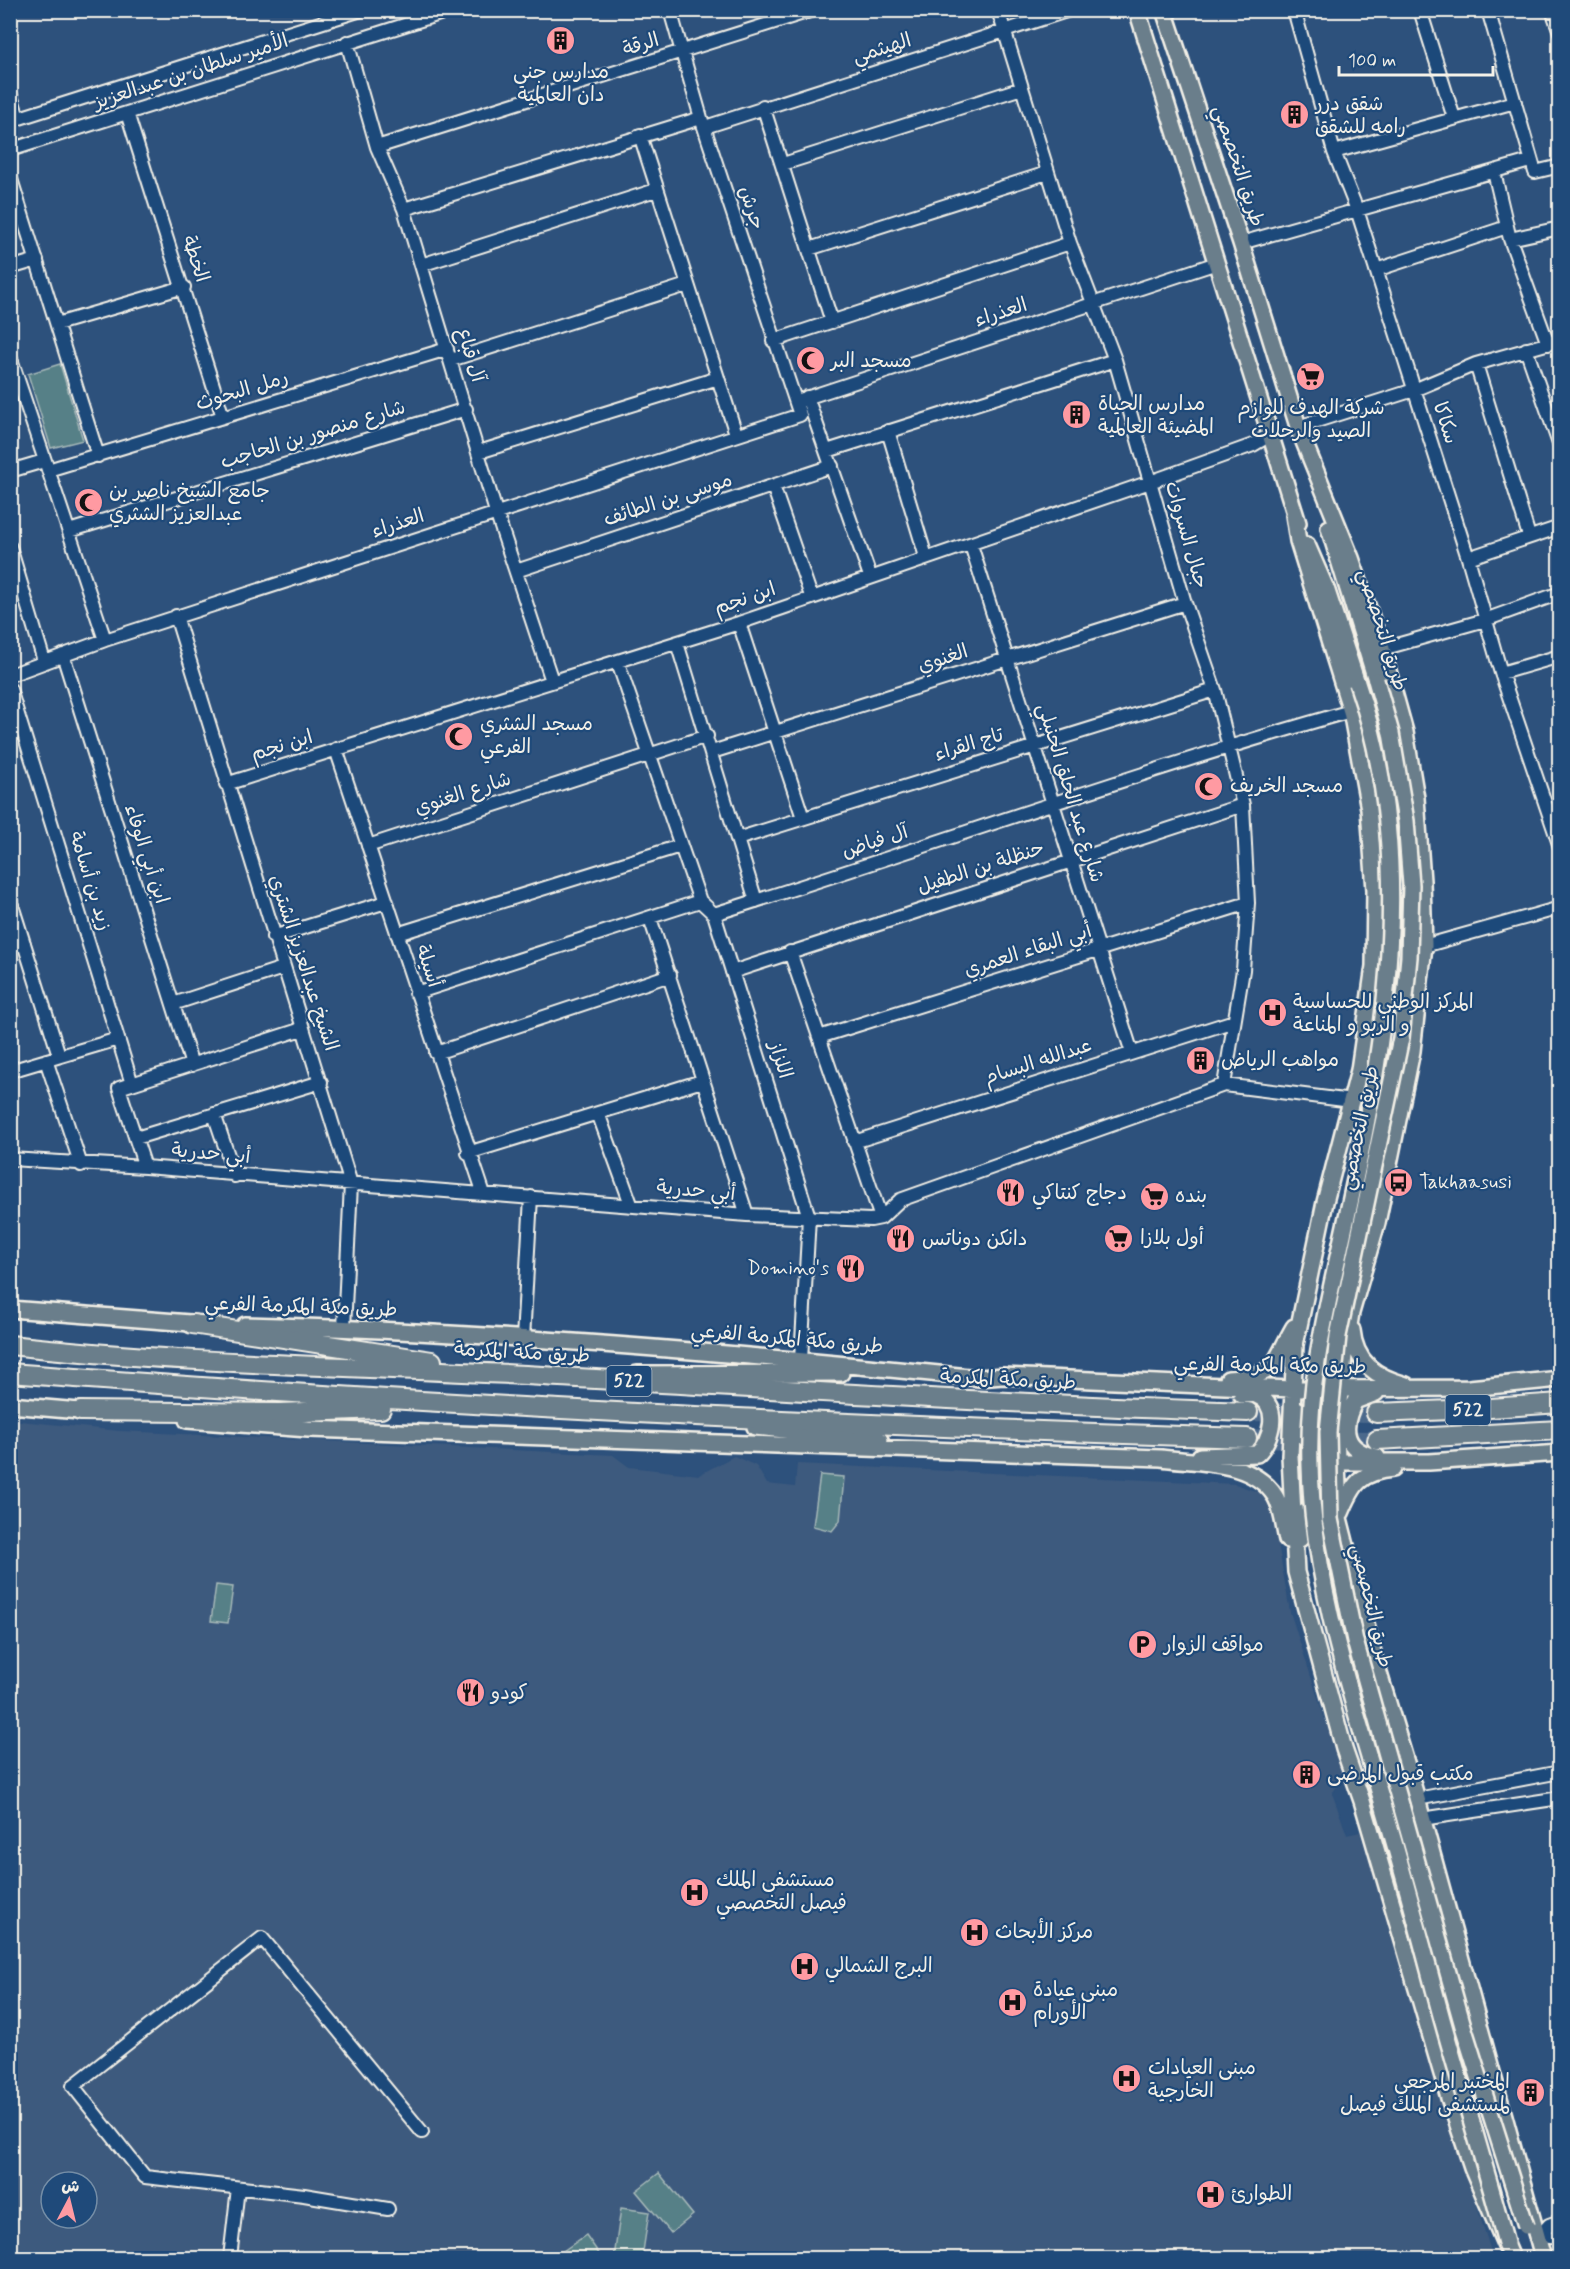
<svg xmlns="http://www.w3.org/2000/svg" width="1570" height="2269" viewBox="0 0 1570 2269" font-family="Mynerve,'Playpen Sans Arabic',sans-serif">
	<rect width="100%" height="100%" fill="#2d517c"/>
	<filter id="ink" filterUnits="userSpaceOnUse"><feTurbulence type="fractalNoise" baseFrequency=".0167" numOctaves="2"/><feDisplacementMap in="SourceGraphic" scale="12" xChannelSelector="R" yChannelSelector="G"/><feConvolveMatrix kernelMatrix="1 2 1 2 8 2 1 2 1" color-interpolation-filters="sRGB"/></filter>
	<g filter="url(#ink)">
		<!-- built -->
		<path fill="#3d5a7e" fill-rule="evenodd" d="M 10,1420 L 120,1431 L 613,1455 L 629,1467 L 699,1475 L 734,1456 L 756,1466 L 767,1484 L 795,1487 L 797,1464 L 1235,1484 L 1263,1494 L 1271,1504 L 1290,1612 L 1340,1766 L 1340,1783 L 1332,1793 L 1347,1835 L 1360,1832 L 1493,2258 L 11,2258 ZM 51,2182 L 87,2182 L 87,2218 L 51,2218 Z"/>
		<!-- garden -->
		<path fill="#578087" stroke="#a6b8b8" stroke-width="1.5" d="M 60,364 L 83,440 L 51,448 L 28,374 Z
			M 820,1475 L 844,1477 L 840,1521 L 832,1531 L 813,1526 Z
			M 216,1585 L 233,1587 L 228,1623 L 211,1621 Z
			M 659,2173 L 693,2215 L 671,2233 L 636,2191 Z
			M 621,2208 L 649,2212 L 642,2258 L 614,2258 Z
			M 586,2235 L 602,2258 L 553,2258 Z"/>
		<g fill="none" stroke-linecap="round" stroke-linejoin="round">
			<!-- highway-tunnel -->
			<path stroke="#4b698c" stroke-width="18" stroke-dasharray="18 9" stroke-linecap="butt" d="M 1248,1412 L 1376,1413
				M 1247,1438 L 1377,1440"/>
			<defs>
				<path id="minor" d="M 998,10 L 1070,243 L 1115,360 L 1185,603 L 1215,690 L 1243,805 L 1248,903 L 1243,970 L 1224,1085
					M 1294,10 L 1334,152 L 1357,210 L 1468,558 L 1501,673 L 1560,847
					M 1420,10 L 1454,118
					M 1488,10 L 1535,172 L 1560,166
					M 1552,10 L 1560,32
					M 347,42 L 377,147 L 404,209 L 496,512 L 552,681
					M 10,92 L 18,118
					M 763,106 L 832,322
					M 127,113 L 223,417
					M 10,121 L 361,10
					M 705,127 L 1070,10
					M 640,135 L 736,434
					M 377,147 L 813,10
					M 10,150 L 452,10
					M 1334,152 L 1515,102
					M 783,164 L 1022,88
					M 1494,172 L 1510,239 L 1548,344
					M 10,176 L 98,456
					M 404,209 L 701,118
					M 1510,239 L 1560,228
					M 1241,243 L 1530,161
					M 809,249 L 1047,173
					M 421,265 L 656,190
					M 10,268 L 37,260
					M 1376,270 L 1507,227
					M 57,324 L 184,287
					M 773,341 L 1070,243
					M 1526,349 L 1560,447
					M 10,356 L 105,640
					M 451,360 L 687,285
					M 1476,364 L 1529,536
					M 807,397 L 870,576
					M 797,401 L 1217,263
					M 1298,427 L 1414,390 L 1476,364 L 1560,340
					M 888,431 L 926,557
					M 827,451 L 1115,360
					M 479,452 L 718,378
					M 48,470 L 447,349
					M 10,471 L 44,461
					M 773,486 L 811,596
					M 69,531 L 466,409
					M 971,545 L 1132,1053
					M 10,547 L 44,661
					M 1468,558 L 1560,527
					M 516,571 L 832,466
					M 176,616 L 351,1184 L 344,1328
					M 739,623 L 803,818
					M 677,643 L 756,901
					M 1382,649 L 1485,620 L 1560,593
					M 63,655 L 192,1065
					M 618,663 L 700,901 L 714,914 C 927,848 1137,771 1351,711
					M 1501,673 L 1560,656
					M 10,675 L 105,640 L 800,415 L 701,118 L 670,10
					M 10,689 L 132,1084
					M 336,749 L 484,1194
					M 712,752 L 1185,603
					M 226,784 L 739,623 L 1150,482 L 1253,445 L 1270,435
					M 737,839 L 1215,690
					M 368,846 L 707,736
					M 10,899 L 59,1055
					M 714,914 L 809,1217 L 801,1360
					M 650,918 L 747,1215
					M 397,934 L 680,846
					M 273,937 L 386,902
					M 1424,946 L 1560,908
					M 10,947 L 24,943
					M 790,952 L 881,1218
					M 732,972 L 1243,805
					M 416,993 L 700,901
					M 173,1004 L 283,968
					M 819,1037 L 1248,903
					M 436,1053 L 670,975
					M 46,1060 L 81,1165
					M 10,1071 L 118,1039
					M 598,1113 L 631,1204
					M 214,1114 L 235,1176
					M 136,1138 L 321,1082
					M 854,1142 L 1234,1021
					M 468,1153 L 702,1081
					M 10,1159 L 145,1167 L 747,1215 L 871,1220 L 881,1218 L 900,1200 L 1224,1085 L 1352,1101
					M 145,1167 L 119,1088 L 302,1029
					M 523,1339 L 531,1197
					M 1417,1799 L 1560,1772
					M 1422,1819 L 1560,1798
					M 388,2209 L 304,2195 L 145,2177 L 73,2086 L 262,1938 L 422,2132
					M 1560,2221 L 1549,2225 L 1539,2236 L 1560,2238
					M 230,2258 L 238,2188"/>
				<path id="major" d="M 1137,10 L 1298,523
					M 1164,10 L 1241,243 L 1301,436
					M 1298,427 L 1351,558 L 1382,649 L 1405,732 L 1416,798 L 1422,881 L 1424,946 L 1412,1051 L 1377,1223 L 1351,1313 L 1344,1356 L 1336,1429 L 1339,1518 L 1375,1660 L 1417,1799 L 1543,2258
					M 1294,515 L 1298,541 L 1351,711 L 1369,809 L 1375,890 L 1374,966 L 1359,1070 L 1325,1202 L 1295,1345 L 1290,1456 L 1296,1572 L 1344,1749 L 1362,1801 L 1449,2098 L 1472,2167 L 1511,2258
					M 1329,528 L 1376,680
					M 1307,545 L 1327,591 L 1357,683
					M 10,1309 L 203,1324
					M 245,1325 C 490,1332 735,1353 979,1378 L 1003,1376 L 1292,1389 L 1469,1388 L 1560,1379
					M 1352,1330 C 1355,1363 1376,1377 1406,1385
					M 637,1374 L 841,1373
					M 1228,1379 C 1278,1376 1272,1365 1294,1327
					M 1376,1393 L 1355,1401 C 1340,1429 1344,1451 1377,1457
					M 10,1405 L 91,1412
					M 1297,1409 L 1303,1435 L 1315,1450 L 1336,1462 L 1429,1462 L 1560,1453
					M 187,1420 L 308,1429 L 1161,1458 C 1199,1463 1252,1460 1275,1496 C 1282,1507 1284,1527 1287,1540
					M 755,1427 L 880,1440
					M 1200,1456 L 1257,1454 C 1271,1441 1282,1405 1256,1395 C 1253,1394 1246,1395 1242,1395
					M 1341,1513 C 1353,1484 1360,1472 1393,1469
					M 1300,1539 L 1304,1513 C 1316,1503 1330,1508 1339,1518"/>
				<path id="highway" d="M 192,1324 L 432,1361
					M 10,1345 C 182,1364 354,1366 526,1375 C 767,1389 1007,1404 1248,1412
					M 10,1373 C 422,1405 835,1425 1247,1438
					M 80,1411 L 280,1413 L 381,1409
					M 1376,1413 L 1476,1409 L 1560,1403
					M 1377,1440 L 1560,1430"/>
			</defs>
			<!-- minor casing -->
			<use href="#minor" stroke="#f4f1e8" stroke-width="16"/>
			<!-- major casing -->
			<use href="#major" stroke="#f4f1e8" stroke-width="20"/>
			<!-- highway casing -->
			<use href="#highway" stroke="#f4f1e8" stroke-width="22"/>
			<!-- minor -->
			<use href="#minor" stroke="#1f4a7a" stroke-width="12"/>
			<!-- major -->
			<use href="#major" stroke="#6b7e8b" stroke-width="15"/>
			<!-- highway -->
			<use href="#highway" stroke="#6b7e8b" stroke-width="18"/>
			<defs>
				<path id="major-bridge" d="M 1376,680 L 1391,733 L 1406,821 L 1411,885 L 1409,957 L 1401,1038 L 1338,1336 L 1328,1432 L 1330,1519 L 1355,1641 L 1463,2026 L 1526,2226
					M 1357,683 C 1418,859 1385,1045 1346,1221 C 1328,1303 1307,1382 1310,1466 C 1313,1586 1354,1704 1387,1818 C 1407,1885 1424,1952 1442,2019 C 1463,2094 1486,2168 1506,2243"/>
			</defs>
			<!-- major-bridge casing -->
			<use href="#major-bridge" stroke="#f4f1e8" stroke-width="20" stroke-linecap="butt"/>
			<!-- major-bridge -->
			<use href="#major-bridge" stroke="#6b7e8b" stroke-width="15"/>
		</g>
	</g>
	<!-- icons -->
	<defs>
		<symbol id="building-disc" viewBox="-11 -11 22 22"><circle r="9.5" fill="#ff9aa2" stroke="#1f4a7a"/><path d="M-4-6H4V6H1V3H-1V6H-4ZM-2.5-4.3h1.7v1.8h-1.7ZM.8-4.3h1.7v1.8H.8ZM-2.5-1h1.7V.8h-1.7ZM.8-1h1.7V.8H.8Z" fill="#111"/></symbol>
		<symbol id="mosque-disc" viewBox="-11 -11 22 22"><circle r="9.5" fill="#ff9aa2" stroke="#1f4a7a"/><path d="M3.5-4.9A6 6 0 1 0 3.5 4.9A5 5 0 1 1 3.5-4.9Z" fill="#111"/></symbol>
		<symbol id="supermarket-disc" viewBox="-11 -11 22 22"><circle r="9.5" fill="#ff9aa2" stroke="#1f4a7a"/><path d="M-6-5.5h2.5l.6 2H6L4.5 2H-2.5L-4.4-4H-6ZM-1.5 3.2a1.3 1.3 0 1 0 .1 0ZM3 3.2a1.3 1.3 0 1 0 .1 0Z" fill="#111"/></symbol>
		<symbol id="hospital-disc" viewBox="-11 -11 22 22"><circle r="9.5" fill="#ff9aa2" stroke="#1f4a7a"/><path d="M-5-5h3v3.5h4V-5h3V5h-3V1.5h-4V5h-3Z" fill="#111"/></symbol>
		<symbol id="bus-disc" viewBox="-11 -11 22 22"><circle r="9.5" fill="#ff9aa2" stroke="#1f4a7a"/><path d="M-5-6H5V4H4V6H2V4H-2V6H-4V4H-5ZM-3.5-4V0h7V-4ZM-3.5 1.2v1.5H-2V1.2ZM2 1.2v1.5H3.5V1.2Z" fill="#111"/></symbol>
		<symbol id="restaurant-disc" viewBox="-11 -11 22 22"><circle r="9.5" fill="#ff9aa2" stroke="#1f4a7a"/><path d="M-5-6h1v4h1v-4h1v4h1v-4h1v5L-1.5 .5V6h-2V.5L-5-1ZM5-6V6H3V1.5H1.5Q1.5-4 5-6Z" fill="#111"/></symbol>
		<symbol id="parking-disc" viewBox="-11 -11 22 22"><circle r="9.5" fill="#ff9aa2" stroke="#1f4a7a"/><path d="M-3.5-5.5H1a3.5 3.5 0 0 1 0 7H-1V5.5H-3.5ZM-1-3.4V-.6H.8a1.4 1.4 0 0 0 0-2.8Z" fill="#111"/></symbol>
	</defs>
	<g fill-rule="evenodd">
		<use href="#building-disc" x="544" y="24" width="33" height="33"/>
		<use href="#building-disc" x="1278" y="98" width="33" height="33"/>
		<use href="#mosque-disc" x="794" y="344" width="33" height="33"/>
		<use href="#supermarket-disc" x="1294" y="360" width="33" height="33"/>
		<use href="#building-disc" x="1060" y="398" width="33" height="33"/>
		<use href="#mosque-disc" x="72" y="486" width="33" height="33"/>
		<use href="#mosque-disc" x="442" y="720" width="33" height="33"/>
		<use href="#mosque-disc" x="1192" y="770" width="33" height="33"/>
		<use href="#hospital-disc" x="1256" y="996" width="33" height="33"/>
		<use href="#building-disc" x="1184" y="1044" width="33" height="33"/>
		<use href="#bus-disc" x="1382" y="1166" width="33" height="33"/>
		<use href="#restaurant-disc" x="994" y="1176" width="33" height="33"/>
		<use href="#supermarket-disc" x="1138" y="1180" width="33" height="33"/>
		<use href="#supermarket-disc" x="1102" y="1222" width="33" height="33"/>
		<use href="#restaurant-disc" x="884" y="1222" width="33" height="33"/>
		<use href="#restaurant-disc" x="834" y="1252" width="33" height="33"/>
		<use href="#parking-disc" x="1126" y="1628" width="33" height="33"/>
		<use href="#restaurant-disc" x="454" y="1676" width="33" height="33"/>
		<use href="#building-disc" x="1290" y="1758" width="33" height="33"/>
		<use href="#hospital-disc" x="678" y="1876" width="33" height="33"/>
		<use href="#hospital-disc" x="958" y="1916" width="33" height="33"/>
		<use href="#hospital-disc" x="788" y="1950" width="33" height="33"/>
		<use href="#hospital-disc" x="996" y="1986" width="33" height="33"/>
		<use href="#hospital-disc" x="1110" y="2062" width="33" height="33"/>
		<use href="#building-disc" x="1514" y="2076" width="33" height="33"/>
		<use href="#hospital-disc" x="1194" y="2178" width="33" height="33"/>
	</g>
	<g text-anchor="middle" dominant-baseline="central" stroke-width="4.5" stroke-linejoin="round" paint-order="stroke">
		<!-- shield labels -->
		<g fill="#1f4a7a" stroke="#b4bfc7" stroke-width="1.5">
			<rect x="606.5" y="1366" width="45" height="30" rx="4.5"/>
			<rect x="1445.5" y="1395" width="45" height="30" rx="4.5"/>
		</g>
		<g font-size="18" font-weight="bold" fill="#f4f1e8">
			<text x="629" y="1381">522</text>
			<text x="1468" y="1410">522</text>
		</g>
		<!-- street labels -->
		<g font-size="20" fill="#f4f1e8" stroke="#1f4a7a">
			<text transform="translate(641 45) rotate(-17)">الرقة</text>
			<text transform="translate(882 49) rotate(-17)">الهيثمي</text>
			<text transform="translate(191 72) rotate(-18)">الأمير سلطان بن عبدالعزيز</text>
			<text transform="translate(1238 166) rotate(72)">طريق التخصصي</text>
			<text transform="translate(751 208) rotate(72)">جرش</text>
			<text transform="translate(195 259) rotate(72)">الخطة</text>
			<text transform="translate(1001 313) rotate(-18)">العذراء</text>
			<text transform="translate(470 355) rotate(73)">آل قباع</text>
			<text transform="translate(242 391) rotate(-17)">رمل البحوث</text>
			<text transform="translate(1445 423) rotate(72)">سكاكا</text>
			<text transform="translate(313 435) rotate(-17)">شارع منصور بن الحاجب</text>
			<text transform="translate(668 500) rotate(-18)">موسى بن الطائف</text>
			<text transform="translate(398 524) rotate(-18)">العذراء</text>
			<text transform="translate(1186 535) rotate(74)">جبال السروات</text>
			<text transform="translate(745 599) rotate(-19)">ابن نجم</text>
			<text transform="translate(1382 630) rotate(73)">طريق التخصصي</text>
			<text transform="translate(943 659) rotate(-18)">الغنوي</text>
			<text transform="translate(969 745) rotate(-17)">تاج القراء</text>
			<text transform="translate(282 746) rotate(-17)">ابن نجم</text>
			<text transform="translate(1070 793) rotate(73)">شارع عبد الحلق الحنبلي</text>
			<text transform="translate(463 794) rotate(-18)">شارع الغنوي</text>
			<text transform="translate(875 842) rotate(-18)">آل فياض</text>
			<text transform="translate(146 854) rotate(72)">ابن أبي الوفاء</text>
			<text transform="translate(981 868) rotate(-18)">حنظلة بن الطفيل</text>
			<text transform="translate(90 881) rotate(73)">زيد بن أسامة</text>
			<text transform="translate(1028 951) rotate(-18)">أبي البقاء العمري</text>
			<text transform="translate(303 963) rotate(72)">الشيخ عبدالعزيز الشتري</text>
			<text transform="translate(428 966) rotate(72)">أسيلة</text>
			<text transform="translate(780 1060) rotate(73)">اللزاز</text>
			<text transform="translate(1038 1062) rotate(-18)">عبدالله البسام</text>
			<text transform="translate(1360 1128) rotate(-78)">طريق التخصصي</text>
			<text transform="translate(211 1154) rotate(5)">أبي حدرية</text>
			<text transform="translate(696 1191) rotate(5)">أبي حدرية</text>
			<text transform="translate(301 1307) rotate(2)">طريق مكة المكرمة الفرعي</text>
			<text transform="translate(787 1339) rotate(5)">طريق مكة المكرمة الفرعي</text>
			<text transform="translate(522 1353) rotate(3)">طريق مكة المكرمة</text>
			<text transform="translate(1270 1366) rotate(1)">طريق مكة المكرمة الفرعي</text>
			<text transform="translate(1008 1380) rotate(3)">طريق مكة المكرمة</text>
			<text transform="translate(1371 1606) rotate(77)">طريق التخصصي</text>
		</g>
		<!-- poi labels -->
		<g font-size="20" fill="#f4f1e8" stroke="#1f4a7a" text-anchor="start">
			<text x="561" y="72" text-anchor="middle">مدارس جنى<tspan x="561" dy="23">دان العالمية</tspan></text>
			<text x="1315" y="104">شقق درر<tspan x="1315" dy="23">رامه للشقق</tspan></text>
			<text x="831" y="361">مسجد البر</text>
			<text x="1098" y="404">مدارس الحياة<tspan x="1098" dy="23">المضيئة العالمية</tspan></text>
			<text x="1311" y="408" text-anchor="middle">شركة الهدف للوازم<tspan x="1311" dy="23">الصيد والرحلات</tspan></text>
			<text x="109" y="491">جامع الشيخ ناصر بن<tspan x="109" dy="23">عبدالعزيز الشثري</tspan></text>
			<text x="480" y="724">مسجد الشثري<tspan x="480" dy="23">الفرعي</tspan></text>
			<text x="1230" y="786">مسجد الخريف</text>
			<text x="1293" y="1002">المركز الوطني للحساسية<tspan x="1293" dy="23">و الربو و المناعة</tspan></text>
			<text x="1221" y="1060">مواهب الرياض</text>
			<text x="1419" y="1182">Takhaasusi</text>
			<text x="1032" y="1193">دجاج كنتاكي</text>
			<text x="1175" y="1196">بنده</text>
			<text x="1140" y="1238">أول بلازا</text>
			<text x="922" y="1239">دانكن دوناتس</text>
			<text x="829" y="1268" text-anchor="end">Domino's</text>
			<text x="1164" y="1645">مواقف الزوار</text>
			<text x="491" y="1693">كودو</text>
			<text x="1327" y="1774">مكتب قبول المرضى</text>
			<text x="716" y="1880">مستشفى الملك<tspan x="716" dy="23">فيصل التخصصي</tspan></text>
			<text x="995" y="1932">مركز الأبحاث</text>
			<text x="825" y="1966">البرج الشمالي</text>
			<text x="1033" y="1990">مبنى عيادة<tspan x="1033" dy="23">الأورام</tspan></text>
			<text x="1148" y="2068">مبنى العيادات<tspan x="1148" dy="23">الخارجية</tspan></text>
			<text x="1510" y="2082" text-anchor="end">المختبر المرجعي<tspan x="1510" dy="23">لمستشفى الملك فيصل</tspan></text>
			<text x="1231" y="2194">الطوارئ</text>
		</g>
	</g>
	<!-- margin -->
	<rect width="1570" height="2269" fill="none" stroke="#1f4a7a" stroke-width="36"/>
	<rect x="18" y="18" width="1534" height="2233" fill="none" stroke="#f4f1e8" stroke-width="2" filter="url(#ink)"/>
	<!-- north arrow -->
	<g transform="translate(69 2200) rotate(7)"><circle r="28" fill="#1f4a7a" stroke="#748da6" stroke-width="1.5"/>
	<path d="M0-4.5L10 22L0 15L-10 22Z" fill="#ff9aa2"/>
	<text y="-9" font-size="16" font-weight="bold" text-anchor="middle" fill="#f4f1e8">ش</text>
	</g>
	<!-- scale -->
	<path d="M1339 66v9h154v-9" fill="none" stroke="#f4f1e8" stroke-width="3"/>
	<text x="1348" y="66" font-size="18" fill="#f4f1e8" stroke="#1f4a7a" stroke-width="4.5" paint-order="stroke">100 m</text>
</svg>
